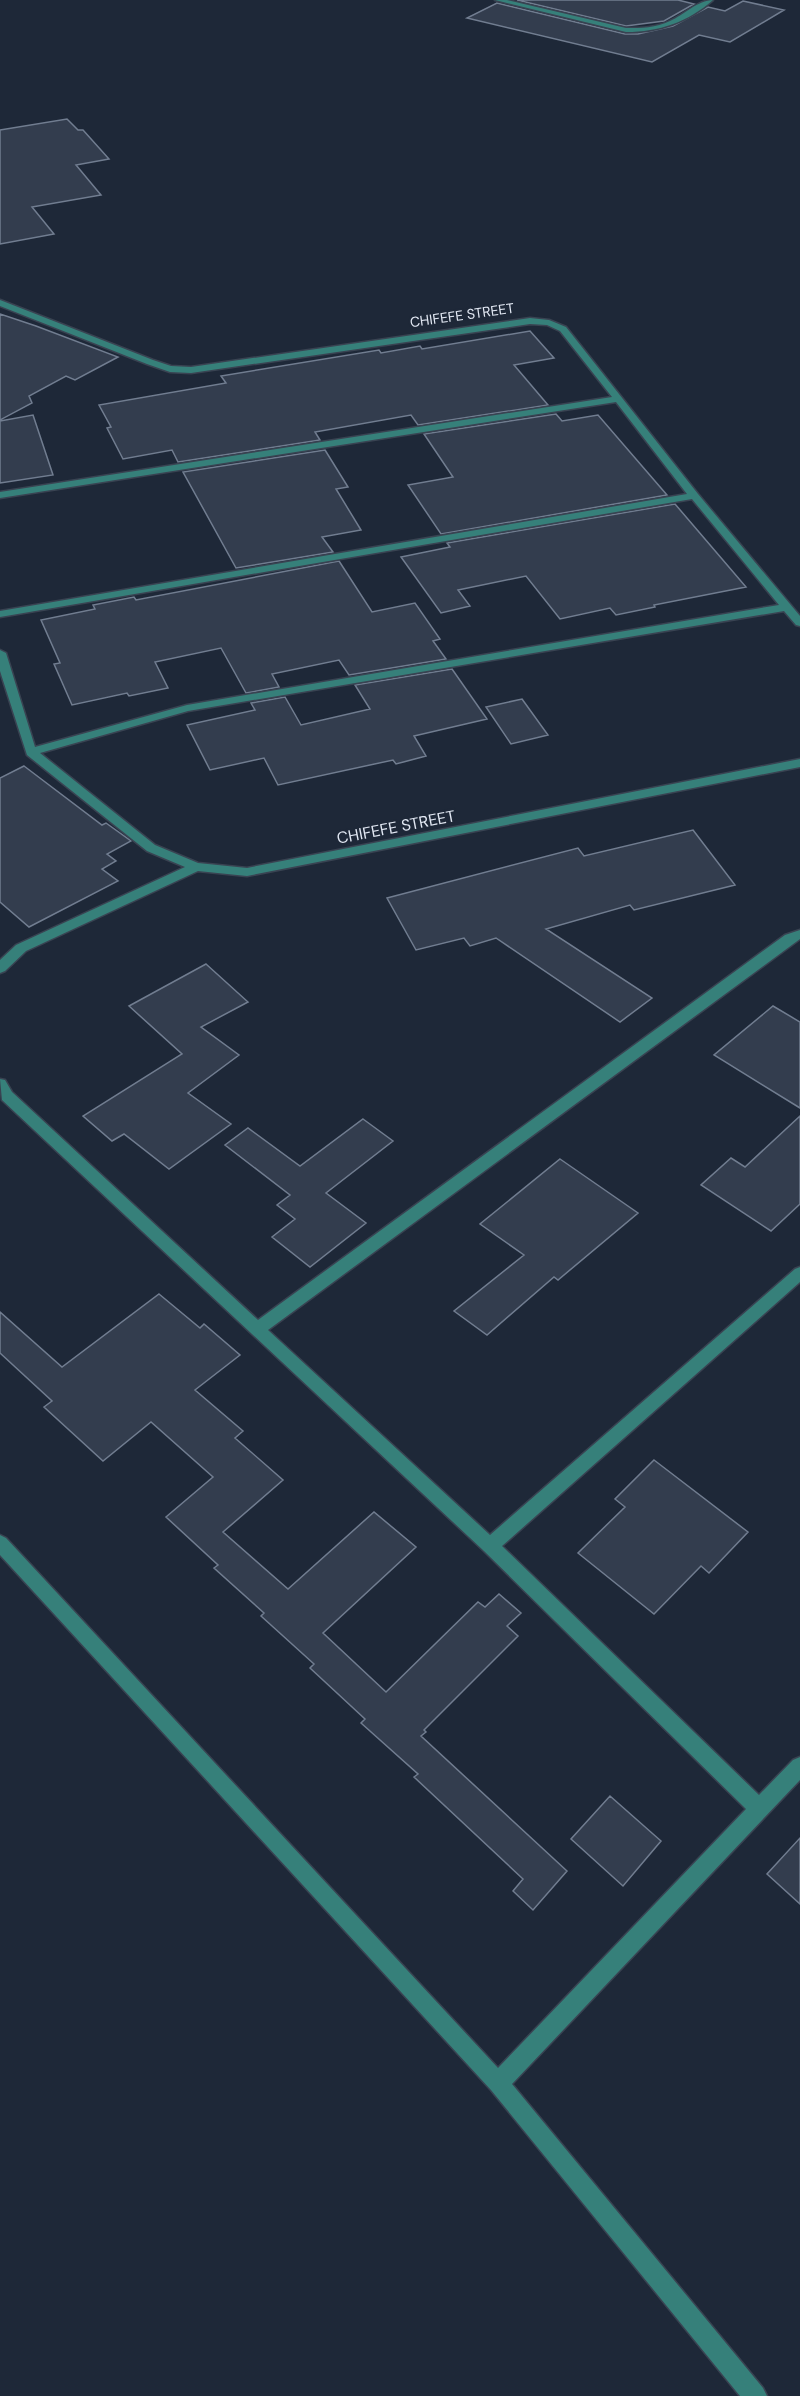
<svg xmlns="http://www.w3.org/2000/svg" width="800" height="2396" viewBox="0 0 800 2396" font-family="'DM Sans',sans-serif">
	<rect width="100%" height="100%" fill="#1e2838"/>
	<!-- building -->
	<path fill="#333d4e" stroke="#717d90" stroke-width="1.5" d="M 517,0 L 678,0 L 694,4 L 664,21 L 626,26 Z
		M 743,1 L 784,10 L 730,42 L 699,35 L 652,62 L 467,18 L 497,3 L 625,34 L 638,34 L 673,26 L 708,7 L 725,11 Z
		M 67,119 L 78,130 L 83,130 L 109,159 L 76,165 L 101,195 L 32,207 L 54,234 L 0,244 L 0,130 Z
		M 0,314 L 36,326 L 118,357 L 75,380 L 66,376 L 29,396 L 32,403 L 0,420 Z
		M 530,331 L 554,358 L 514,365 L 548,405 L 418,425 L 411,415 L 315,432 L 320,440 L 178,462 L 172,450 L 123,459 L 107,428 L 111,427 L 99,405 L 226,383 L 221,376 L 379,350 L 381,353 L 420,346 L 422,349 Z
		M 556,414 L 562,421 L 598,415 L 667,495 L 441,534 L 408,485 L 453,477 L 424,434 Z
		M 33,415 L 53,475 L 0,483 L 0,421 Z
		M 325,450 L 348,487 L 336,489 L 361,530 L 322,537 L 333,552 L 236,568 L 183,472 Z
		M 675,504 L 746,587 L 654,605 L 655,607 L 616,615 L 610,608 L 560,619 L 526,576 L 458,590 L 470,606 L 441,613 L 401,557 L 450,547 L 447,543 Z
		M 339,561 L 372,612 L 415,603 L 440,639 L 433,641 L 446,659 L 349,675 L 339,660 L 272,674 L 279,687 L 246,693 L 221,648 L 155,662 L 168,688 L 129,696 L 127,693 L 72,705 L 54,664 L 60,663 L 41,620 L 95,609 L 93,605 L 134,597 L 136,600 Z
		M 452,669 L 487,719 L 414,736 L 426,756 L 396,764 L 393,760 L 278,785 L 264,758 L 210,770 L 187,725 L 255,710 L 251,703 L 285,697 L 301,725 L 370,709 L 355,685 Z
		M 522,699 L 548,735 L 511,744 L 486,707 Z
		M 24,766 L 102,825 L 106,823 L 131,841 L 107,854 L 116,861 L 102,869 L 118,881 L 29,927 L 0,902 L 0,778 Z
		M 693,830 L 735,885 L 634,910 L 630,905 L 546,929 L 652,998 L 620,1022 L 496,938 L 470,946 L 464,938 L 416,950 L 387,898 L 578,848 L 584,856 Z
		M 206,964 L 248,1002 L 201,1027 L 239,1055 L 188,1093 L 231,1124 L 169,1169 L 124,1134 L 112,1141 L 83,1116 L 182,1054 L 129,1006 Z
		M 773,1006 L 800,1022 L 800,1108 L 714,1055 Z
		M 800,1116 L 800,1204 L 771,1231 L 701,1185 L 731,1158 L 745,1167 Z
		M 363,1119 L 393,1141 L 326,1193 L 366,1223 L 310,1267 L 272,1237 L 295,1219 L 277,1205 L 290,1195 L 225,1145 L 248,1128 L 300,1166 Z
		M 560,1159 L 638,1213 L 558,1280 L 554,1277 L 487,1335 L 454,1311 L 524,1255 L 480,1224 Z
		M 159,1294 L 200,1328 L 204,1324 L 240,1355 L 195,1390 L 243,1431 L 235,1438 L 283,1480 L 223,1532 L 288,1589 L 374,1512 L 416,1547 L 323,1633 L 386,1692 L 478,1602 L 485,1607 L 499,1594 L 521,1613 L 507,1626 L 518,1636 L 424,1730 L 426,1732 L 421,1736 L 567,1871 L 533,1910 L 513,1891 L 523,1879 L 414,1777 L 418,1774 L 361,1723 L 365,1719 L 310,1668 L 314,1664 L 261,1616 L 264,1613 L 214,1568 L 218,1565 L 166,1517 L 213,1477 L 151,1422 L 103,1461 L 44,1407 L 52,1401 L 0,1353 L 0,1312 L 62,1367 Z
		M 654,1460 L 748,1532 L 709,1573 L 701,1566 L 654,1614 L 578,1553 L 625,1507 L 615,1499 Z
		M 610,1796 L 661,1841 L 623,1886 L 571,1839 Z
		M 800,1838 L 800,1904 L 767,1874 Z"/>
	<g fill="none" stroke-linecap="round" stroke-linejoin="round">
		<defs>
			<path id="minor" d="M 495,0 L 507,0 L 626,28 C 641,28 656,28 670,21 C 684,15 698,0 713,0 C 688,22 659,32 626,32 Z
				M 0,300 L 153,360 L 171,366 L 191,367 L 530,318 L 549,320 L 566,327 L 698,494 L 800,616 L 800,626 L 796,625 L 784,611 L 188,711 L 40,753 L 155,845 L 198,863 L 247,868 L 800,759 L 800,767 L 247,876 L 198,871 L 26,951 L 5,971 L 0,973 L 0,960 L 16,945 L 185,867 L 147,851 L 27,755 L 0,671 L 0,650 L 6,653 L 35,747 L 187,705 L 779,605 L 692,499 L 0,617 L 0,611 L 687,494 L 616,402 L 0,498 L 0,492 L 612,397 L 560,331 L 547,325 L 530,324 L 191,373 L 170,372 L 147,364 L 0,306 Z
				M 800,930 L 800,939 L 268,1330 L 490,1535 L 795,1269 L 800,1267 L 800,1282 L 502,1546 L 759,1795 L 793,1760 L 800,1757 L 800,1780 L 512,2084 L 763,2388 L 767,2396 L 740,2396 L 491,2090 L 0,1555 L 0,1535 L 6,1538 L 498,2068 L 746,1809 L 484,1551 L 2,1100 L 0,1079 L 5,1080 L 12,1092 L 258,1320 L 785,935 Z"/>
		</defs>
		<!-- minor casing -->
		<use href="#minor" stroke="#394352" stroke-width="3"/>
		<!-- minor -->
		<use href="#minor" fill="#36807a" fill-rule="evenodd"/>
	</g>
	<g text-anchor="middle" dominant-baseline="central" stroke-width="4.5" stroke-linejoin="round" paint-order="stroke">
		<!-- far-street labels -->
		<g font-size="14" fill="#e2e8f3" stroke="#1e2838">
			<text transform="translate(462 315) rotate(-8)">CHIFEFE STREET</text>
		</g>
		<!-- street labels -->
		<g font-size="16" fill="#e2e8f3" stroke="#1e2838">
			<text transform="translate(396 827) rotate(-11)">CHIFEFE STREET</text>
		</g>
	</g>
</svg>
